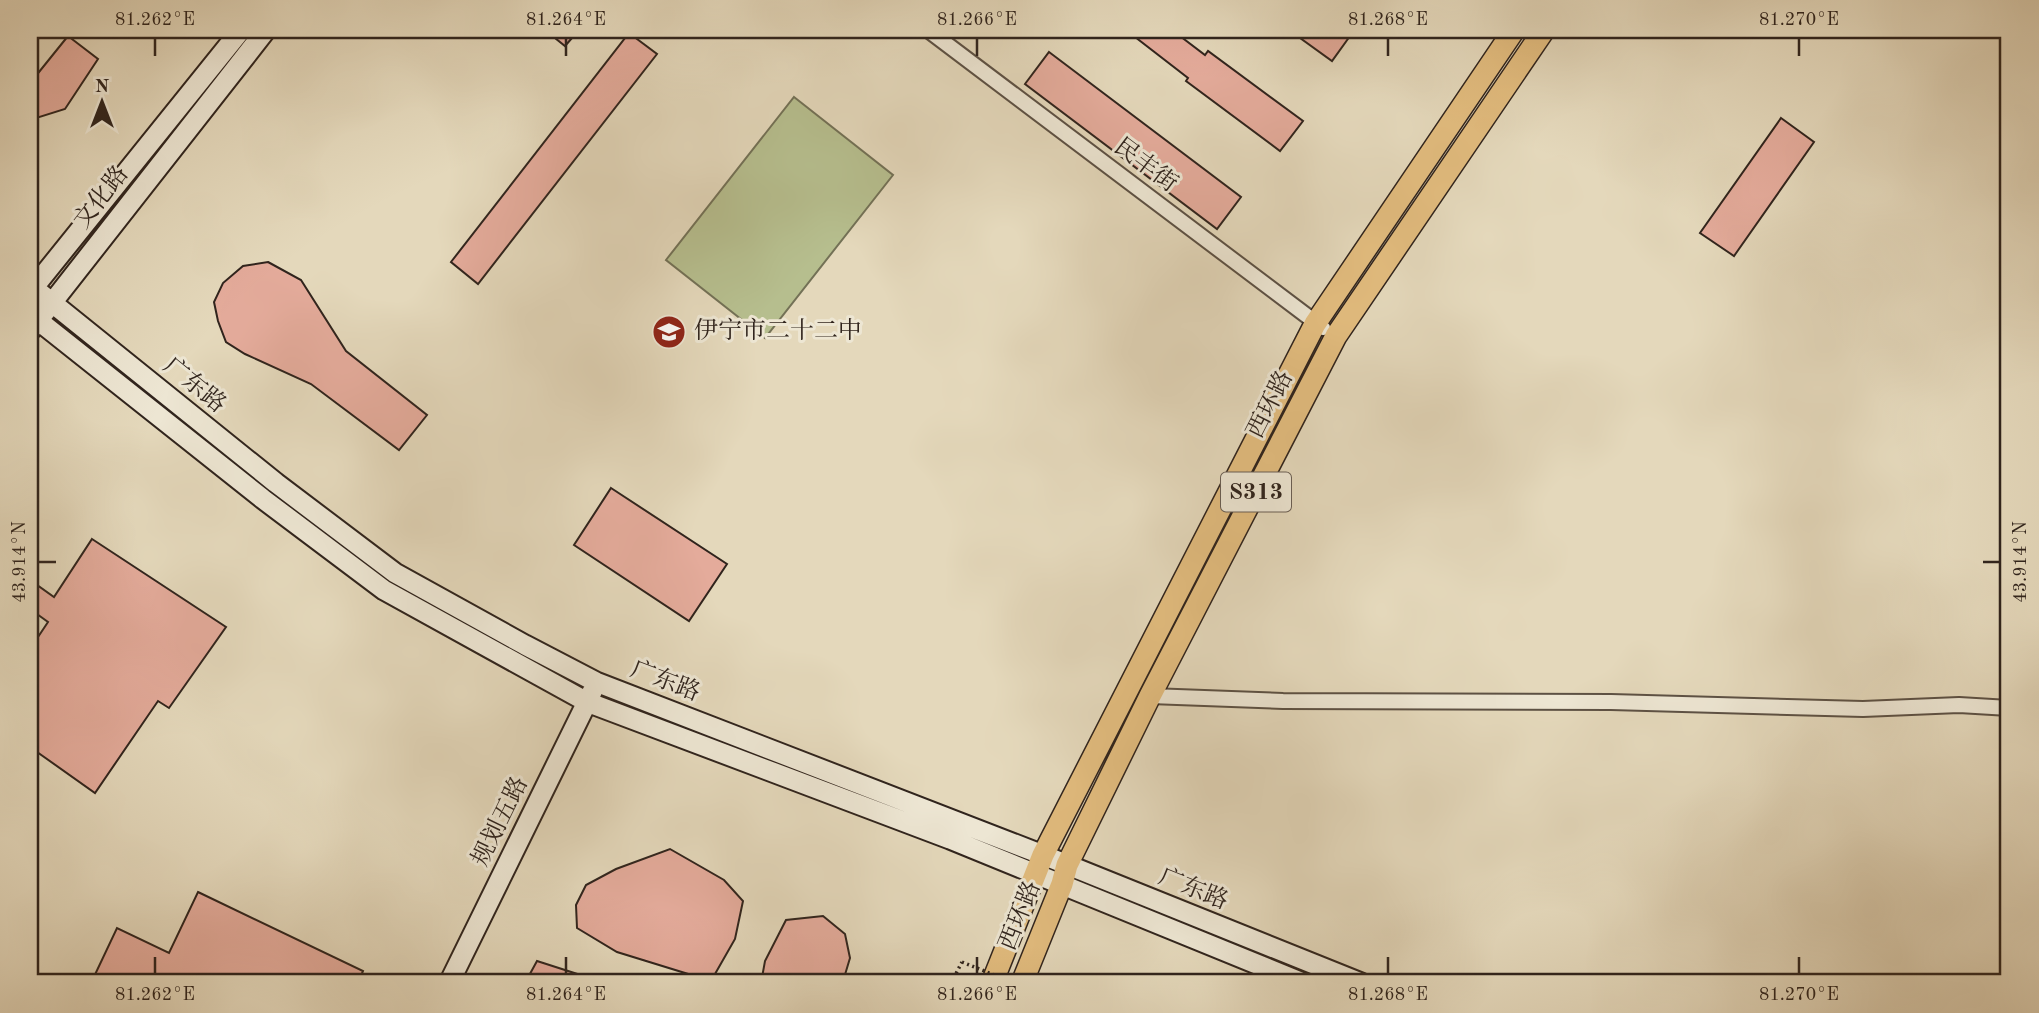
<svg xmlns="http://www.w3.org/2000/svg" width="2039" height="1013" viewBox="0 0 2039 1013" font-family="'Old Standard TT','Noto Serif SC',serif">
	<rect width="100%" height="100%" fill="#e4d8bb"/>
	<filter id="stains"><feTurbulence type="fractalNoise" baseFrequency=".00286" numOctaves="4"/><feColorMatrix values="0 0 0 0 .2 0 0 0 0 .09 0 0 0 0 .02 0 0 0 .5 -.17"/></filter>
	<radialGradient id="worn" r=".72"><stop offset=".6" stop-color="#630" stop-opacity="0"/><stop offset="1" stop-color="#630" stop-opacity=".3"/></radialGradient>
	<!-- green -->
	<path fill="#b6be8e" stroke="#737156" stroke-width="2" d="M 794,97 L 893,175 L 765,338 L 666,260 Z"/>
	<!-- building -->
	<path fill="#e4ab9b" stroke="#30241d" stroke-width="2" d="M 545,30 L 579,30 L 565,46 Z
		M 1126,30 L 1172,30 L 1205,55 L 1208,51 L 1303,121 L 1280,151 L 1186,81 L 1188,78 Z
		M 1289,30 L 1342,30 L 1350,36 L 1332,61 Z
		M 629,33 L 657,54 L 478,284 L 451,262 Z
		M 68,36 L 98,59 L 65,109 L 30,120 L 30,78 L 35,77 Z
		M 1049,52 L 1241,197 L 1217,229 L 1025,84 Z
		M 1781,118 L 1814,142 L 1734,256 L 1700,233 Z
		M 268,262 L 301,280 L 346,351 L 427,415 L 399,450 L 311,384 L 245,354 L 226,342 L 218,321 L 214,302 L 223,283 L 243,266 Z
		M 611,488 L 727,564 L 689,621 L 574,545 Z
		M 92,539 L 226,627 L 169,708 L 158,701 L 95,793 L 30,747 L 30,649 L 48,622 L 30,609 L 30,580 L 54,597 Z
		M 670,849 L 724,880 L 743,901 L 735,939 L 711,981 L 617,952 L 577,928 L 576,905 L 586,885 L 616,869 Z
		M 198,892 L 363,971 L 358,983 L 91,983 L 117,928 L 169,953 Z
		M 823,916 L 845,934 L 850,958 L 844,978 L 838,983 L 761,983 L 765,961 L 786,920 Z
		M 537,961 L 596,980 L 595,983 L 525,983 Z"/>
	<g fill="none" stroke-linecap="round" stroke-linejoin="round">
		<defs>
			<path id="street" d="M 928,30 L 1323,328
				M 1150,696 L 1283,701 L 1611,702 L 1863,709 L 1959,705 L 2009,708"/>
			<path id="secondary" d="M 30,285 L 276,483 L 395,573 L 525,645 L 596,682 L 1043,855 L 1361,983
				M 30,292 L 241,30
				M 30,314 L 263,499 L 384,590 L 587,702 L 950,839 L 1303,983
				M 30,331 L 266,30
				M 449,983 L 592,692"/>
			<path id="primary" d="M 992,983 L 1043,855 L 1315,324 L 1514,30
				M 1022,983 L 1062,884 L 1067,865 L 1150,696 L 1336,336 L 1544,30"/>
		</defs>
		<!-- street casing -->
		<use href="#street" stroke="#5d5144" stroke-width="18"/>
		<!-- secondary casing -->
		<use href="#secondary" stroke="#30241d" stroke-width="23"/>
		<!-- primary casing -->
		<use href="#primary" stroke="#30241d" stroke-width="24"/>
		<!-- path -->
		<path stroke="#30241d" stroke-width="3.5" stroke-dasharray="2 3.5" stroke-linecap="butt" d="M 951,983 L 962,962"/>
		<!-- street -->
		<use href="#street" stroke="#ede6d3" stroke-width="14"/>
		<!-- secondary -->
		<use href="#secondary" stroke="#ede6d3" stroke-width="19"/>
		<!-- primary -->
		<use href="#primary" stroke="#e2bc7e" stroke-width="21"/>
		<!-- path-bridge -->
		<path stroke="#30241d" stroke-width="3.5" stroke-dasharray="2 3.5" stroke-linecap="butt" d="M 962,962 L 1014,983"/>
	</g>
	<!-- ticks -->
	<path fill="none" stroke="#30241d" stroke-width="2.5" d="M 155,38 L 155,56M 566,38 L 566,56M 977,38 L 977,56M 1388,38 L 1388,56M 1799,38 L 1799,56M 38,562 L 56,562M 1983,562 L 2000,562M 155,957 L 155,974M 566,957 L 566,974M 977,957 L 977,974M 1388,957 L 1388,974M 1799,957 L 1799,974"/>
	<!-- icons -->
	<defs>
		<symbol id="school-disc" viewBox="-11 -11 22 22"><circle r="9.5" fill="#8f2418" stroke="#ede6d3"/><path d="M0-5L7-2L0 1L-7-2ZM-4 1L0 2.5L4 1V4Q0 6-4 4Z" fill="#fff"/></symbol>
	</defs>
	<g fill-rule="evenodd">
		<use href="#school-disc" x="650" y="313" width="38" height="38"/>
	</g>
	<g text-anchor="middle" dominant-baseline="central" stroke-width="6" stroke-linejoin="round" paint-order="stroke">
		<!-- shield labels -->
		<rect fill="#ede6d3" stroke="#695e54" stroke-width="2" x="1221" y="472.5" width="70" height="39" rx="5"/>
		<g font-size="23" font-weight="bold" fill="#30241d">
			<text x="1256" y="492">S313</text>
		</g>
		<!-- street labels -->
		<g font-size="24" fill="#30241d" stroke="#ede6d3">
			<text transform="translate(1145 166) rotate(37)">民丰街</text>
			<text transform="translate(102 198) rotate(-52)">文化路</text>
			<text transform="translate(194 386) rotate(39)">广东路</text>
			<text transform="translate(1271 405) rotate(-63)">西环路</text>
			<text transform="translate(665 682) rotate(21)">广东路</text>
			<text transform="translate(501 822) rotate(-64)">规划五路</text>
			<text transform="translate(1193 890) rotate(22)">广东路</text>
			<text transform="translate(1021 916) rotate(-68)">西环路</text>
		</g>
		<!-- poi labels -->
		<g font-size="24" fill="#30241d" stroke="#ede6d3" text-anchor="start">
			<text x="694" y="332">伊宁市二十二中</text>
		</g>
	</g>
	<!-- margin -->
	<rect width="2039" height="1013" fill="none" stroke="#e4d8bb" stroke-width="77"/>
	<!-- north arrow -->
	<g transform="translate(102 102)" stroke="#ede6d3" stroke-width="5" paint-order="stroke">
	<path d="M0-5L12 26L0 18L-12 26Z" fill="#30241d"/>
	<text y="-10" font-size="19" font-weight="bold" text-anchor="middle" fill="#30241d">N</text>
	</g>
	<rect x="38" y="38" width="1962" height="936" fill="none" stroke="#30241d" stroke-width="2.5"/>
	<g font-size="18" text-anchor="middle" fill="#30241d">
		<text x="155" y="25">81.262°E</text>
		<text x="566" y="25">81.264°E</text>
		<text x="977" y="25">81.266°E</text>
		<text x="1388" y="25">81.268°E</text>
		<text x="1799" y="25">81.270°E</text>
		<text transform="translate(19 562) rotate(-90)" y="6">43.914°N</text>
		<text transform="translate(2020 562) rotate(-90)" y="6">43.914°N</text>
		<text x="155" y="1000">81.262°E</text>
		<text x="566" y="1000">81.264°E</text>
		<text x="977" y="1000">81.266°E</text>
		<text x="1388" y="1000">81.268°E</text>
		<text x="1799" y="1000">81.270°E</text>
	</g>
	<rect width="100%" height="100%" filter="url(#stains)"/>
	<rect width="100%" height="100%" fill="url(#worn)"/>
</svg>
